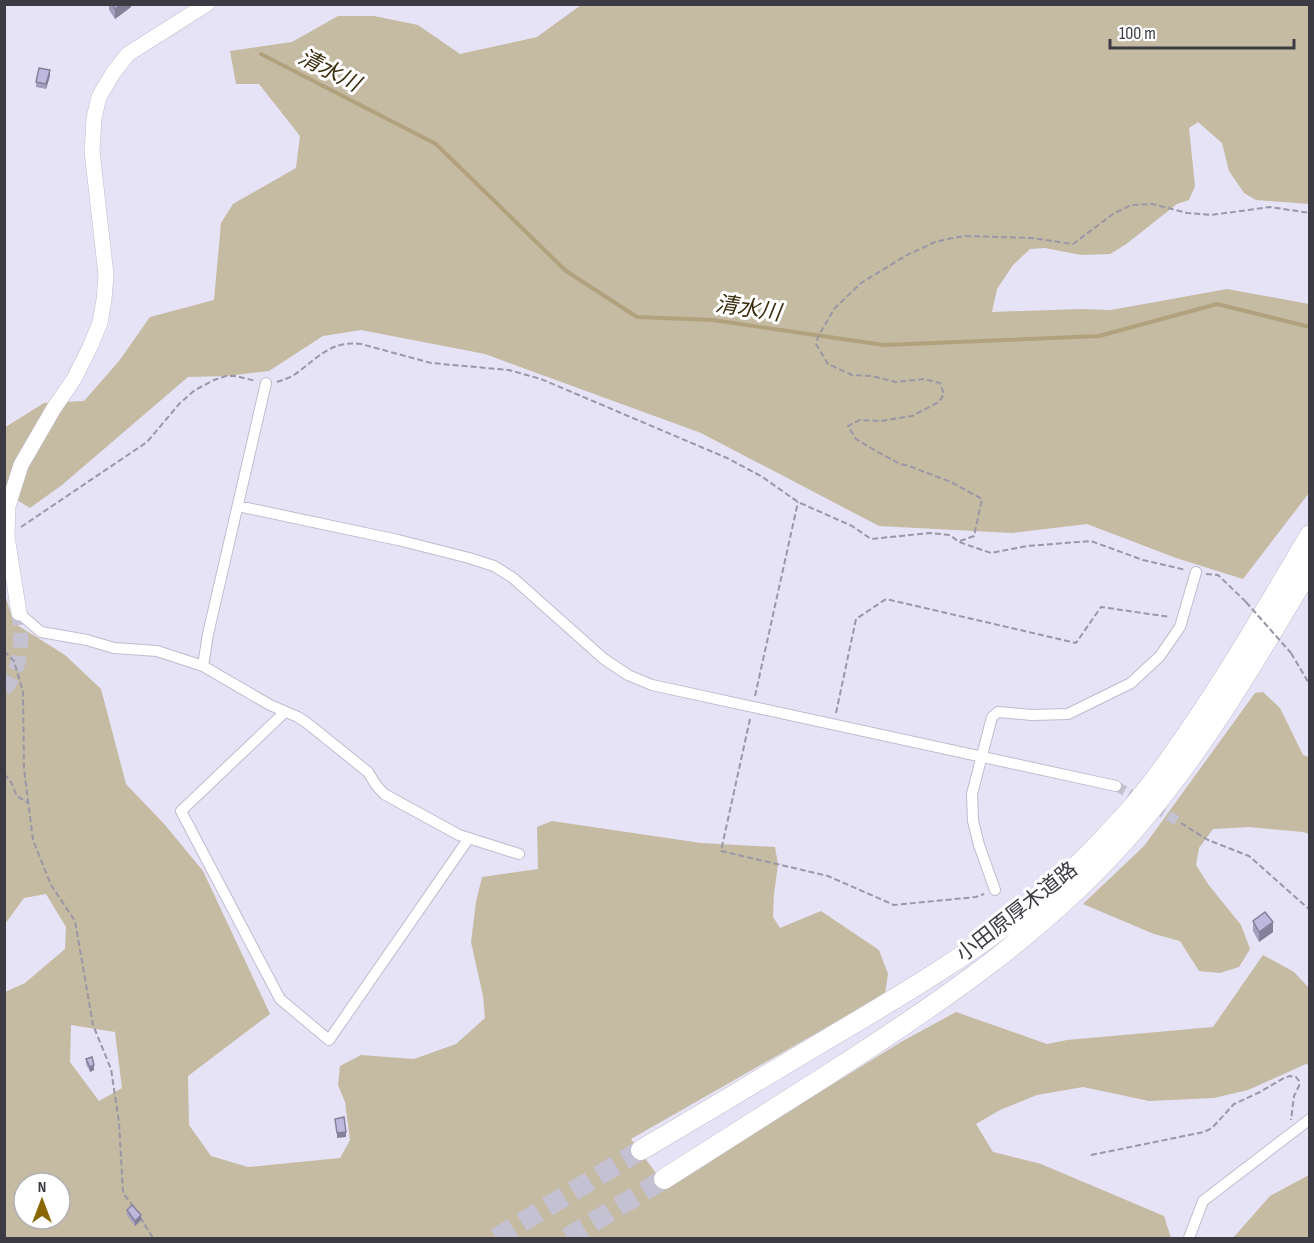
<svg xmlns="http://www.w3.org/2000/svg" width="1314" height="1243" viewBox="0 0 1314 1243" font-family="'Sofia Sans Condensed','Noto Sans JP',sans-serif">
	<rect width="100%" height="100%" fill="#e6e3f6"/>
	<!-- green -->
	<path fill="#c5baa2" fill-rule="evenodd" d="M 581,5 L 1309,5 L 1309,204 L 1256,200 L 1244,193 L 1229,171 L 1222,143 L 1198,122 L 1189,128 L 1195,186 L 1189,200 L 1177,204 L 1125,245 L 1110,254 L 1081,255 L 1045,248 L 1030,249 L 1013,265 L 997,289 L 992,312 L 1081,309 L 1111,310 L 1227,289 L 1309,304 L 1309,493 L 1243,579 L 1176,558 L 1087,524 L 1012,533 L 879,526 L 701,433 L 485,354 L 361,330 L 323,336 L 269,371 L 226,376 L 188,377 L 62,485 L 30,508 L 5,493 L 4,428 L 44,403 L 84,401 L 119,361 L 150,317 L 214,300 L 221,223 L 233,204 L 296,168 L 300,136 L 259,84 L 236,84 L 230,51 L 292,42 L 338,16 L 374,16 L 418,25 L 460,54 L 537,37 Z
		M 4,592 L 14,623 L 65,655 L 101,689 L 126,784 L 165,825 L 203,871 L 270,1014 L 188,1076 L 189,1125 L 211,1156 L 248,1167 L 340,1158 L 350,1140 L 345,1102 L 338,1085 L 340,1066 L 361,1055 L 414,1059 L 456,1044 L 485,1018 L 483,996 L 471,942 L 476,902 L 482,877 L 538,869 L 537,827 L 552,821 L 701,843 L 775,847 L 778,864 L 774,894 L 773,917 L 780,928 L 821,911 L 879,950 L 888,974 L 885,994 L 631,1139 L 666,1187 L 901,1042 L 956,1012 L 1047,1044 L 1067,1040 L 1213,1027 L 1263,955 L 1294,972 L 1309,988 L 1309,1065 L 1306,1064 L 1248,1090 L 1214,1098 L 1149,1101 L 1083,1087 L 1037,1095 L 1000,1110 L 976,1124 L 993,1152 L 1041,1164 L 1164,1216 L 1171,1238 L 5,1238 L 5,992 L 25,983 L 65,949 L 66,927 L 46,894 L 24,898 L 5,924 ZM 71,1025 L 115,1032 L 122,1088 L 99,1101 L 70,1062 ZM 24,1183 L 60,1183 L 60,1219 L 24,1219 Z
		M 1263,692 L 1280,708 L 1303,755 L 1309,757 L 1309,834 L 1303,832 L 1249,827 L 1213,829 L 1199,848 L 1196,865 L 1208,884 L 1241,925 L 1250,949 L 1239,967 L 1220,973 L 1199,971 L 1180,941 L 1154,934 L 1083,904 L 1144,846 L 1255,693 Z
		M 1309,1175 L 1309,1238 L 1233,1238 L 1270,1196 Z"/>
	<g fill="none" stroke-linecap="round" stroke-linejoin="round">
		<!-- stream -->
		<path stroke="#b2a17d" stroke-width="4" d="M 261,54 L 436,144 L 566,271 L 637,317 L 713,320 L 884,345 L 1099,336 L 1217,304 L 1310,327"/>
		<!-- street-tunnel -->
		<path stroke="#c4c1d2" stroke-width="10" stroke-dasharray="10 5" stroke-linecap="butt" d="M 1116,786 L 1181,823"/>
		<!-- secondary-tunnel -->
		<path stroke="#c4c1d2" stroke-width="15" stroke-dasharray="15 8" stroke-linecap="butt" d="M 4,690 C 23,667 22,640 19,613"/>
		<!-- highway-tunnel -->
		<path stroke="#c4c1d2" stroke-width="20" stroke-dasharray="20 10" stroke-linecap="butt" d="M 496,1238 L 641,1150
			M 567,1238 L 664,1179"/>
		<defs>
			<path id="street" d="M 238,506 L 398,540 L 469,558 L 494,566 L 513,578 L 604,659 L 628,675 L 652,685 L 1116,786
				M 19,613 L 41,632 L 87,640 L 114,648 L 157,651 L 203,666 L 270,705 L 298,717 L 307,723 L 368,772 L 376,785 L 384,794 L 459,835 L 519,854
				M 203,666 L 208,634 L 266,383
				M 285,712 L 181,811 L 280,999 L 329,1040 L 469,838
				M 995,890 L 979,845 L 973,821 L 972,794 L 992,717 L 998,712 L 1032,715 L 1068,714 L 1131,683 L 1160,656 L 1180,627 L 1196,572
				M 1189,1238 L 1203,1201 L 1310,1119"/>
			<path id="secondary" d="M 19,613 L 7,537 L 8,506 L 21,465 L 54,408 L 74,379 L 90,347 L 100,323 L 104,300 L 106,275 L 92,151 L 94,118 L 99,97 L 113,73 L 128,54 L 207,4"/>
			<path id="highway" d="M 641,1150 C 704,1113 766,1076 829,1038 C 900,996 971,954 1035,903 C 1066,879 1093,851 1119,822 C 1146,794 1168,762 1190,730 C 1233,667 1271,601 1310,535
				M 664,1179 C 719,1144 774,1109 829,1074 C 938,1004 1048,930 1133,831 C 1203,751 1256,659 1310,568"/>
		</defs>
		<!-- street casing -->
		<use href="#street" stroke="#bfbcce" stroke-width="12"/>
		<!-- secondary casing -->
		<use href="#secondary" stroke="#bfbcce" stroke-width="16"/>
		<!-- highway casing -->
		<use href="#highway" stroke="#bfbcce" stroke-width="21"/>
		<!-- path -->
		<path stroke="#9a97a6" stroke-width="2" stroke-dasharray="6 3" stroke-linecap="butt" d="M 277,382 C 283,380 289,378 294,375 C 317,359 330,340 361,344 L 431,363 L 509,370 L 541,379 L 727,458 L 761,476 L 798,502 L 852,526 L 871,539 L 930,533 L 950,535 L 959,542 L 991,553 L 1027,546 L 1091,541 L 1143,560 L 1186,570
			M 21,527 L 147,442 L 180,403 L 195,390 L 214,380 L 226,376 L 236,376 L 256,381
			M 960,541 L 974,536 L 982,499 L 951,482 L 909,466 L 900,464 L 876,451 L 856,439 L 848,426 L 860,420 L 881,421 L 912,416 L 939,402 L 944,394 L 940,383 L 924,379 L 896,382 L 872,376 L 852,375 L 828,364 L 816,344 L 818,337 L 834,309 L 861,283 L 907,255 L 935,242 L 948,239 L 965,236 L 1032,238 L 1073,244 L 1113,214 L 1131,205 L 1152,204 L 1187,213 L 1211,215 L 1270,207 L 1310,213
			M 1206,574 L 1218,575 L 1246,602
			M 4,651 L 14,661 L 23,692 L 24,769 L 33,840 L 51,885 L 75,921 L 93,1025 L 111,1069 L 119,1122 L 123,1193 L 134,1207
			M 1291,653 L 1310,685
			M 755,696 L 798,502
			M 836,713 L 856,619 L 886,599 L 1076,643 L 1101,607 L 1170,617
			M 750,719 L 721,851 L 828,876 L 894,905 L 976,897 L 984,894
			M 4,774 L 11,782 L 17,796 L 28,803
			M 1181,823 L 1208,840 L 1249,856 L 1310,910
			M 1091,1155 L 1204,1132 L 1212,1128 L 1234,1104 L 1260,1092 L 1284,1078 L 1290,1076 L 1296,1077 L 1299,1081 L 1299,1086 L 1294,1096 L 1291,1120
			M 140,1217 L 153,1238"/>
		<!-- street -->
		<use href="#street" stroke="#fff" stroke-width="10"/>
		<!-- secondary -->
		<use href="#secondary" stroke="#fff" stroke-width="15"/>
		<!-- highway -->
		<use href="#highway" stroke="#fff" stroke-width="20"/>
		<!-- path-bridge -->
		<path stroke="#9a97a6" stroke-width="2" stroke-dasharray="6 3" stroke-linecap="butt" d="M 1246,602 L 1291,653"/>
	</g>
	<!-- wall -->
	<path fill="#a49ebf" d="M 109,4 L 131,4 L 131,7 L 115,19 L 109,10 Z
		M 50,76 L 46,89 L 36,87 L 36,82 Z
		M 1253,921 L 1273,932 L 1259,942 L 1253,931 Z
		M 86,1059 L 94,1070 L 90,1072 L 86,1064 Z
		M 127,1210 L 141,1220 L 135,1226 L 127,1215 Z"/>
	<!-- shaded-wall -->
	<path fill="#86819b" d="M 121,4 L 131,4 L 131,7 L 115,19 L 115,9 Z
		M 50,70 L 50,76 L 46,89 L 46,84 Z
		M 1273,922 L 1273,932 L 1259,942 L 1259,932 Z
		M 94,1065 L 94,1070 L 90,1072 L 90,1067 Z
		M 346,1132 L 346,1137 L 337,1138 L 337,1133 Z
		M 141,1215 L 141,1220 L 135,1226 L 135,1221 Z"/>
	<!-- building -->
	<path fill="#bfb8de" stroke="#86819b" stroke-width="1.5" d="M 112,4 L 121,4 L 115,9 Z
		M 39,68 L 50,70 L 46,84 L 36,82 Z
		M 1265,912 L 1273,922 L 1259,932 L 1253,921 Z
		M 92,1057 L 94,1065 L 90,1067 L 86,1059 Z
		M 344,1117 L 346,1132 L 337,1133 L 335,1119 Z
		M 132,1205 L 141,1215 L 135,1221 L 127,1210 Z"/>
	<g text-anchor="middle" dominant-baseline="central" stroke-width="6" stroke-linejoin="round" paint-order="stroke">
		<!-- street labels -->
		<g font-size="21" fill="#3c3a42" stroke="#fff">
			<text transform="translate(1017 912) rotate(-38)">小田原厚木道路</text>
		</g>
		<!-- water labels -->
		<g font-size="22" font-style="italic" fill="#3b2d0e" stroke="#fff">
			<text transform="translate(329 71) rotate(27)">清水川</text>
			<text transform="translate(748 309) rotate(8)">清水川</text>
		</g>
	</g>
	<!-- border -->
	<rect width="1314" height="1243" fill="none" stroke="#3c3a42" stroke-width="12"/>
	<!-- north arrow -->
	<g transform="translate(42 1201)"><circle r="28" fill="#ffffff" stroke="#b1b0b3" stroke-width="1.5"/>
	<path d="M0-4.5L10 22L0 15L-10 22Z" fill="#886602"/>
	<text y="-9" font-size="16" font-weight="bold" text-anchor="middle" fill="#3c3a42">N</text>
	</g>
	<!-- scale -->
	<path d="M1110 39v9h184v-9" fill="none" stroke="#3c3a42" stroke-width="3"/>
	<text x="1119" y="39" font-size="18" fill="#3c3a42" stroke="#ffffff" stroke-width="4.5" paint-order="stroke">100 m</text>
</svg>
